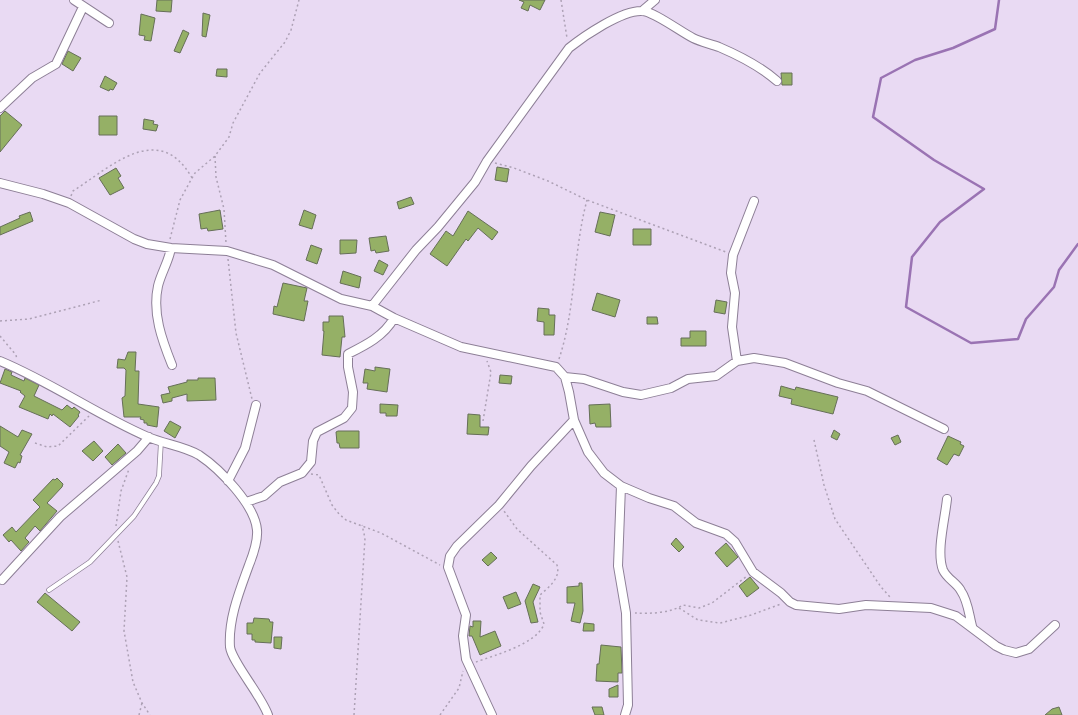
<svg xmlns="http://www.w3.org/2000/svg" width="1078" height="715" viewBox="0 0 1078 715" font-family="'Public Sans',sans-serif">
	<rect width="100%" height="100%" fill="#e9daf3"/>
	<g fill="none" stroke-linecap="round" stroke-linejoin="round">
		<!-- stream -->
		<path stroke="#9a73b3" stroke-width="2.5" d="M 999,0 L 995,29 L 953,48 L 915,60 L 881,78 L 873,117 L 934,160 L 984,189 L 940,222 L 912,257 L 906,307 L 971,343 L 1018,339 L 1026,319 L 1054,287 L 1059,270 L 1078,244"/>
	</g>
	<!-- building -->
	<path fill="#95b066" stroke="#666f58" d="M 157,0 L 172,0 L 171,12 L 156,11 Z
		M 519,0 L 545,0 L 540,10 L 530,5 L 528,11 L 521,8 L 524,2 Z
		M 203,13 L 210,15 L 206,37 L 202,36 Z
		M 141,14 L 155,18 L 151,41 L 144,40 L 145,36 L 139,35 Z
		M 183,30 L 189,33 L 180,53 L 174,51 Z
		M 68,51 L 81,58 L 73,71 L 62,64 Z
		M 217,69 L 227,69 L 227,77 L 216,76 Z
		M 781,73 L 792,73 L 792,85 L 782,85 Z
		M 105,76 L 117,83 L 113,90 L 110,89 L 109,91 L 100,87 Z
		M 5,111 L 22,125 L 0,152 L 0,116 Z
		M 99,116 L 117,116 L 117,135 L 99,135 Z
		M 144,119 L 154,121 L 153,124 L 158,125 L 156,131 L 143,129 Z
		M 497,167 L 509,169 L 507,182 L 495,180 Z
		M 116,168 L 121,176 L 118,178 L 124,188 L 110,195 L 99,178 Z
		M 411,197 L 414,204 L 399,209 L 397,202 Z
		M 220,210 L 223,229 L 208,231 L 207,228 L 201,229 L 199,214 Z
		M 304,210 L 316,215 L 312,229 L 299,225 Z
		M 468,211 L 498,232 L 492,240 L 478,228 L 468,241 L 466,239 L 447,266 L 430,254 L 446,231 L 453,236 Z
		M 30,212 L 33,221 L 0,235 L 0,227 L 20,218 L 19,216 Z
		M 600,212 L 615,215 L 610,236 L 595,232 Z
		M 633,229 L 651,229 L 651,245 L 633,245 Z
		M 386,236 L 389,251 L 376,253 L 375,250 L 371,251 L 369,238 Z
		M 340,240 L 357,240 L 356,253 L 340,254 Z
		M 311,245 L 322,249 L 317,264 L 306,260 Z
		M 379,260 L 388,265 L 383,275 L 374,271 Z
		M 343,271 L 361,277 L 359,288 L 340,283 Z
		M 283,283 L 307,288 L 304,301 L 308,301 L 304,321 L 273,314 L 274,306 L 277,307 Z
		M 597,293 L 620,300 L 615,317 L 592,310 Z
		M 716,300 L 727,302 L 725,314 L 714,312 Z
		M 538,308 L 549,309 L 549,315 L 555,315 L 554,335 L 544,335 L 544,322 L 537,321 Z
		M 329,316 L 343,316 L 345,337 L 342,337 L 340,357 L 322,355 L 324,331 L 323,331 L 323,322 L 329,322 Z
		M 647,317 L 657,317 L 658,324 L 647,324 Z
		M 690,331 L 706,331 L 706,346 L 681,346 L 681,338 L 690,338 Z
		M 128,352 L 136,352 L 135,371 L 139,371 L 138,404 L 159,407 L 157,427 L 147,425 L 147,423 L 144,423 L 144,420 L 140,419 L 141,417 L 124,417 L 122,398 L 125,396 L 126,370 L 124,368 L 117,368 L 118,359 L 125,360 Z
		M 375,367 L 390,369 L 387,392 L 367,389 L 368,383 L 363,383 L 365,369 L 375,371 Z
		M 5,369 L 12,372 L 11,375 L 24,381 L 25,378 L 39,385 L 34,396 L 62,410 L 67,405 L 72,409 L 74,407 L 80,412 L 78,415 L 79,416 L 70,427 L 53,414 L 52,416 L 50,414 L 48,419 L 19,407 L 25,396 L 20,392 L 21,391 L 0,383 Z
		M 500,375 L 512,376 L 511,384 L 499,383 Z
		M 198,378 L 215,378 L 216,400 L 187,401 L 187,394 L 172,398 L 172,401 L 163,403 L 161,395 L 170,393 L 168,387 L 187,382 L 187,380 L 198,380 Z
		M 781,386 L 795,390 L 796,387 L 838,397 L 833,414 L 791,404 L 792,399 L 779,396 Z
		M 380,404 L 398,405 L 397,416 L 386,416 L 386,413 L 380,413 Z
		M 610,404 L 611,427 L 596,427 L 595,423 L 590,424 L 589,405 Z
		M 468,414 L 480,415 L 480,427 L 489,427 L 488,435 L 467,434 Z
		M 170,421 L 181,427 L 175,438 L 164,431 Z
		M 0,426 L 18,437 L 22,430 L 32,434 L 20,455 L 22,456 L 20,463 L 18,462 L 15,468 L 4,463 L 9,452 L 0,446 Z
		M 834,430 L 840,434 L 837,440 L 831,437 Z
		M 338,431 L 359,431 L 359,448 L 340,448 L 339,443 L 337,443 L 336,432 Z
		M 898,435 L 901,442 L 895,445 L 891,438 Z
		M 948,436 L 961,442 L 960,444 L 964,446 L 959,456 L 954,454 L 947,465 L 937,459 Z
		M 94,441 L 103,451 L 93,461 L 82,451 Z
		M 118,444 L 126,453 L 112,465 L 105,457 Z
		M 57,478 L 63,484 L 62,487 L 47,503 L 57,511 L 40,531 L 35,526 L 25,538 L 29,542 L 21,551 L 11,540 L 9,542 L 3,535 L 12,527 L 16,532 L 40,507 L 33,500 L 53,479 L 55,480 Z
		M 676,538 L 684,547 L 679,552 L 671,544 Z
		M 726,543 L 738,557 L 727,567 L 715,553 Z
		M 491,552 L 497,558 L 488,566 L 482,560 Z
		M 750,577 L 759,588 L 747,597 L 739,586 Z
		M 579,583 L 582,583 L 583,611 L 580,623 L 571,621 L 575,603 L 567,603 L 567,587 L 579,586 Z
		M 533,584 L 540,587 L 533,602 L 538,622 L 531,623 L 525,601 Z
		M 516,592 L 521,604 L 508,609 L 503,597 Z
		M 45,593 L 80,622 L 72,631 L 37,602 Z
		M 254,618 L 269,619 L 270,622 L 273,622 L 271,643 L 255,642 L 255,640 L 252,640 L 252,634 L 247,634 L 247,623 L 253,623 Z
		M 473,621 L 481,621 L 480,637 L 495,631 L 501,646 L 480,655 L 472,636 L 469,636 L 470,626 L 473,627 Z
		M 584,623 L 594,624 L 594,631 L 583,631 Z
		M 274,637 L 282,637 L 281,649 L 274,648 Z
		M 601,645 L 621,647 L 622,673 L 618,673 L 618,682 L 596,681 L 597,664 L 599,664 Z
		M 618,685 L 618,697 L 609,697 L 609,689 Z
		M 592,707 L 602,707 L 604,715 L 595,715 Z
		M 1059,707 L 1062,715 L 1045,715 L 1052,709 Z"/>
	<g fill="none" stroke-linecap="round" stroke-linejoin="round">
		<defs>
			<path id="service" d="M 49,590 L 90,562 L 134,516 L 156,483 L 159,476 L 161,441"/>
			<path id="minor" d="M 74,0 L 109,23
				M 642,11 L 655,0
				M 0,108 L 32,78 L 56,64 L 83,7
				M 0,183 L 43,194 L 69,203 L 134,239 L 147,244 L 171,248 L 227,251 L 273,265 L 341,299 L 372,306 L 394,318 L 461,347 L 556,367 L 565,377 L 569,392 L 574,420 L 588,452 L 604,473 L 621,486 L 649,498 L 674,506 L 696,523 L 726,534 L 735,542 L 753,572 L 781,593 L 790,602 L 796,605 L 839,609 L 866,605 L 931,608 L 956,616 L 996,646 L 1004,650 L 1016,653 L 1029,649 L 1055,625
				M 171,248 C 169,261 161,273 158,286 C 152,313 162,340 172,365
				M 372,306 L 416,250 L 438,227 L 475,182 L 487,161 L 569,48 C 584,36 622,10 642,11 C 653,11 681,32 693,38 C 701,42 711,44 719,47 C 740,56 760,66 777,81
				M 0,361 C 51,382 97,415 148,437 C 164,444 184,446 199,455 C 220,469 255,505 257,530 C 258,541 253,555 249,565 C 240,590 228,619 230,647 C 232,662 261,695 268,715
				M 737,361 L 732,327 L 735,293 L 731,273 L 733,255 L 754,201
				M 565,377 L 584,379 L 623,392 L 641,395 L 671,388 L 688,379 L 716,376 L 737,361 L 754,358 L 785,363 L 838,383 L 867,391 L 944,429
				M 228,481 L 245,448 L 256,405
				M 621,486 L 618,566 L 626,613 L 628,705 L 625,715
				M 947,499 C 945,519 936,552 943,570 C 947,579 957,583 961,591 C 968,601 969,615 972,626
				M 246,502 L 264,496 L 280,482 L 302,473 L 311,462 L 313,441 L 317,432 L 344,418 L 352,408 L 353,392 L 348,367 L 348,354 C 366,345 384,336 394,318
				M 2,580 L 60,517 L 137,451 L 149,437
				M 492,715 L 466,659 L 463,636 L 466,615 L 448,567 L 450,556 L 457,546 L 499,505 L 531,466 L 574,420"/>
		</defs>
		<!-- service casing -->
		<use href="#service" stroke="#8d7f96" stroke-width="5.5"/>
		<!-- minor casing -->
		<use href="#minor" stroke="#8d7f96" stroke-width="10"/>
		<!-- path -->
		<path stroke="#ada1b5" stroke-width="1.5" stroke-dasharray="2 3" stroke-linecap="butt" d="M 561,0 L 567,38
			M 215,156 L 216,177 L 224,209 L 226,243
			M 495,163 L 514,168 L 548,181 L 587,200 L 726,252
			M 71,196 L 73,191 C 112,166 159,120 192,178
			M 170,239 L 180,200 L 192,178 L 195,173 L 215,156 L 229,137 L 233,123 L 260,73 L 285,42 L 291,30 L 299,0
			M 228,259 L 236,333 L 252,399
			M 0,321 L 29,319 L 102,300
			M 0,336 L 16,355 L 17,360
			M 559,359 C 576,308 573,252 587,200
			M 483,421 L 491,372 L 487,361
			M 814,440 L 824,485 L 835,519 L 881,587 L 890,597
			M 35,443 L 47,447 L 58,446 L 89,416
			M 311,474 L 319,475 L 332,505 L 339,514 L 346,520 L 381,533 L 440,565
			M 116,526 L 121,491 L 129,469
			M 118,541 L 127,577 L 124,631 L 133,682 L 142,703 L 150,715
			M 679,608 L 698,620 L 720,623 L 751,615 L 781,604
			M 635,613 C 649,614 671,613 683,605 L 699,608 L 712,603 L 747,576
			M 476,662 C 495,655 537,644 544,624 L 540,612 L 540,595 C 549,587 561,578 557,565 L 517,529 L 504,511
			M 139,715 L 142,703
			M 354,715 L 365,538 L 362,525
			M 440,715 L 459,688 L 463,671"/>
		<!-- service -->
		<use href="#service" stroke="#fff" stroke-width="4"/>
		<!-- minor -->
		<use href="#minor" stroke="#fff" stroke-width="8"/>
	</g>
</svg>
